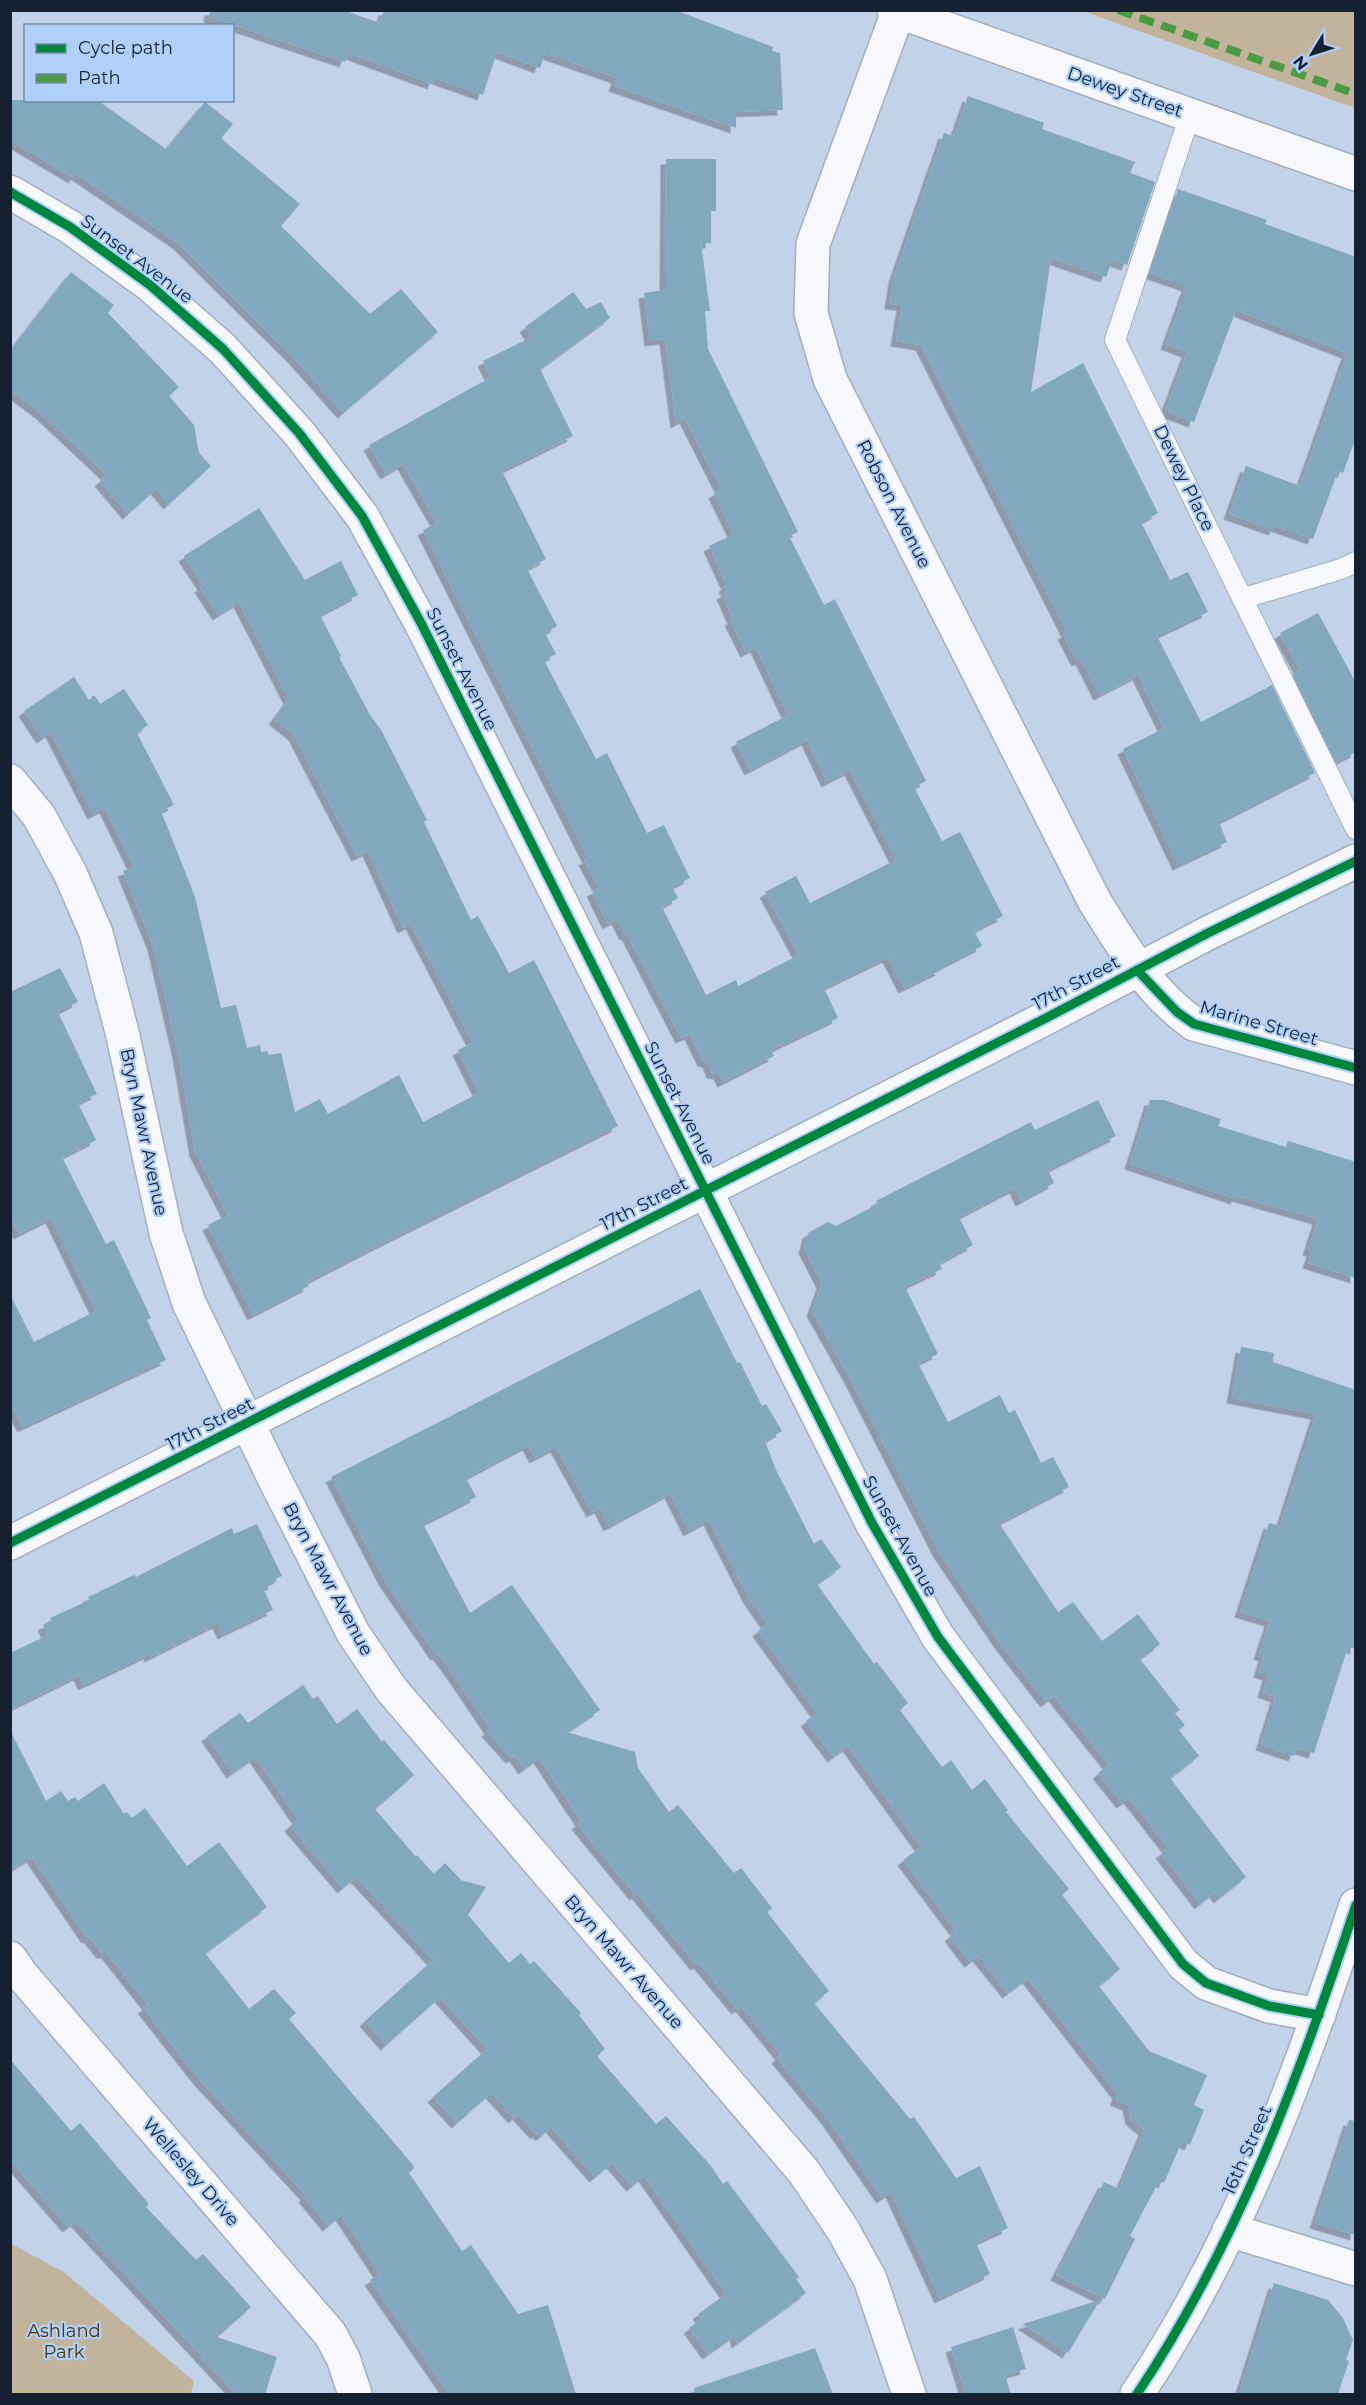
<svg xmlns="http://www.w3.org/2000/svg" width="1366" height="2405" viewBox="0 0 1366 2405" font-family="Montserrat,sans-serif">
	<defs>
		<filter id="shadow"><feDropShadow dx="-5.5" dy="5.5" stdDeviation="0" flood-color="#0004"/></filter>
	</defs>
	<rect width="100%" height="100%" fill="#c1d2e9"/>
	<!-- green -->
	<path fill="#c2b39d" d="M 1083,11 L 1355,11 L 1355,108 Z
		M 10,2243 L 65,2273 L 194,2381 L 191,2394 L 11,2394 Z"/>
	<!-- building -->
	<path fill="#82a8be" filter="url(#shadow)" d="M 210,10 L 343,10 L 380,23 L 384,10 L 675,10 L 773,47 L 772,51 L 780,53 L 783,110 L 736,112 L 736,128 L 614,86 L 617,78 L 545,53 L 540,68 L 497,52 L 483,95 L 435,78 L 433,84 L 348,53 L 345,62 L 209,17 Z
		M 968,96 L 1044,123 L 1042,129 L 1135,162 L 1130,173 L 1155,182 L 1127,265 L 1112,260 L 1106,277 L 1051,258 L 1031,392 L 1083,363 L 1158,513 L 1141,522 L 1170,580 L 1188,572 L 1208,612 L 1157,636 L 1201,722 L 1272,685 L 1315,773 L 1219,822 L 1227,842 L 1178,865 L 1123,749 L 1164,728 L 1138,675 L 1099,695 L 1081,659 L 1077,661 L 1063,634 L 1067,632 L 921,345 L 896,341 L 902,305 L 890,304 L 894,277 L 944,133 L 954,136 Z
		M 10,100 L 97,100 L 166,149 L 205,102 L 233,124 L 222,137 L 223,140 L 300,204 L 281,226 L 370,314 L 401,289 L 438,332 L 343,413 L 295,359 L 178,243 L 76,174 L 74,178 L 10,140 Z
		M 666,159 L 716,159 L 716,211 L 711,211 L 711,243 L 701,243 L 710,311 L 705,311 L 708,349 L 798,532 L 789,536 L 824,605 L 835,599 L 926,781 L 914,787 L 942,841 L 960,832 L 1003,916 L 974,931 L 982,946 L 939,968 L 941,970 L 904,988 L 888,957 L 824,988 L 838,1018 L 771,1050 L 774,1056 L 723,1082 L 719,1074 L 712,1073 L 708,1062 L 703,1061 L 690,1034 L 681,1038 L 627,934 L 625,935 L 617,919 L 608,924 L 592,891 L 599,888 L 584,860 L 588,858 L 423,530 L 437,523 L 403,464 L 386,474 L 369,445 L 491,377 L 483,361 L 532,337 L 525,327 L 573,292 L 586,309 L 601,302 L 610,318 L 540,369 L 573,436 L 502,471 L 546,559 L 527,569 L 557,626 L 545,633 L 556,654 L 544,660 L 596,759 L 607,753 L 647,833 L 664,825 L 690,878 L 672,887 L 678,898 L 662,907 L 706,995 L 736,980 L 738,986 L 799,955 L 765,892 L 796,876 L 810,903 L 896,860 L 850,770 L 827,782 L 807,740 L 750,770 L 736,742 L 788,715 L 756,647 L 746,652 L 730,620 L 733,619 L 722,594 L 727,592 L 724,586 L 727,585 L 709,546 L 734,534 L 714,493 L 721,489 L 685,418 L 676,423 L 665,339 L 650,341 L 644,293 L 665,290 Z
		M 1178,189 L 1267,220 L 1265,224 L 1356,257 L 1356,437 L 1343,473 L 1338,471 L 1313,539 L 1276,526 L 1274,530 L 1229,514 L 1246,466 L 1300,486 L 1347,353 L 1236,310 L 1194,422 L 1165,411 L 1187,352 L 1166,344 L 1187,286 L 1150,273 Z
		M 71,272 L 114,305 L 108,313 L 179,387 L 169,396 L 194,425 L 199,453 L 211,466 L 169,504 L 156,489 L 128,514 L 100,481 L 107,475 L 41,413 L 10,390 L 10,351 Z
		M 259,508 L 305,580 L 341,561 L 358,595 L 320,615 L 341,656 L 339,657 L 370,715 L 381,730 L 427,820 L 424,822 L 471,920 L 478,916 L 509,973 L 534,960 L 618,1126 L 373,1248 L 307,1282 L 309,1286 L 253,1315 L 208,1225 L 228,1215 L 195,1151 L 178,1053 L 153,945 L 123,871 L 134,867 L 105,808 L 93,814 L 51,732 L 42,738 L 24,711 L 74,677 L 89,700 L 94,695 L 100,704 L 124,689 L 148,725 L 137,733 L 174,805 L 161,811 L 195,897 L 221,1008 L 236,1005 L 247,1048 L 260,1045 L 261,1052 L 267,1051 L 269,1055 L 281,1053 L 295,1112 L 320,1099 L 328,1114 L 399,1075 L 423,1122 L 479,1093 L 458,1050 L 473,1043 L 411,924 L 403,928 L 368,851 L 357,856 L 294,735 L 274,719 L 289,699 L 239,602 L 218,615 L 200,587 L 203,585 L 184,556 Z
		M 1318,613 L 1356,683 L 1356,752 L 1336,762 L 1293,674 L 1300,670 L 1280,633 Z
		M 60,968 L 78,1002 L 58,1012 L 97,1094 L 78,1103 L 96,1140 L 62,1157 L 106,1244 L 114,1240 L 151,1318 L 147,1320 L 166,1360 L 23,1427 L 10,1403 L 10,1294 L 34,1342 L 96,1311 L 51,1218 L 19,1234 L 10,1217 L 10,992 Z
		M 1098,1100 L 1116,1136 L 1048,1170 L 1054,1183 L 1021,1201 L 1015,1188 L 959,1217 L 973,1245 L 939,1263 L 942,1269 L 905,1287 L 938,1354 L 918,1363 L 948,1422 L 1000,1395 L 1009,1413 L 1015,1410 L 1041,1463 L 1053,1457 L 1069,1487 L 999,1523 L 1058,1612 L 1073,1602 L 1102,1641 L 1138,1614 L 1160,1644 L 1140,1659 L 1180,1710 L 1175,1713 L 1185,1725 L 1179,1730 L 1199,1756 L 1170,1778 L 1246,1877 L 1219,1898 L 1215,1892 L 1200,1904 L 1161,1853 L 1168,1848 L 1129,1798 L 1122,1803 L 1098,1773 L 1109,1765 L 1054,1696 L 1046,1702 L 998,1640 L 939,1552 L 850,1378 L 812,1311 L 822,1283 L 804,1248 L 808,1233 L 828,1222 L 836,1226 L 878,1204 L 876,1201 L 1031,1122 L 1035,1130 Z
		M 1150,1100 L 1164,1100 L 1221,1119 L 1218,1126 L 1286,1147 L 1288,1141 L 1356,1162 L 1356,1278 L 1308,1263 L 1312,1251 L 1308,1250 L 1318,1219 L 1237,1196 L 1236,1199 L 1130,1164 Z
		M 700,1289 L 737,1363 L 740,1362 L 762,1406 L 766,1404 L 782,1431 L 765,1441 L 776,1470 L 814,1544 L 821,1539 L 841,1567 L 817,1584 L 874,1664 L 877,1662 L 908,1703 L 900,1710 L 942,1767 L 951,1760 L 972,1790 L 985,1779 L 1008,1810 L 1006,1812 L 1069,1889 L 1062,1895 L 1120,1969 L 1099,1986 L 1149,2051 L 1207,2075 L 1194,2105 L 1204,2110 L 1190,2145 L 1182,2141 L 1164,2183 L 1159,2181 L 1130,2236 L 1135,2239 L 1105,2299 L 1056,2275 L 1104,2182 L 1119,2189 L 1144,2130 L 1131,2119 L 1128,2105 L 1115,2100 L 1118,2094 L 1028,1978 L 1008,1993 L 978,1956 L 970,1962 L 950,1936 L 956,1931 L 903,1860 L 921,1847 L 848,1746 L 833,1757 L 806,1721 L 817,1713 L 758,1631 L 767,1624 L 749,1598 L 709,1520 L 689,1531 L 670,1493 L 609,1526 L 600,1508 L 592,1512 L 556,1447 L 535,1458 L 528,1445 L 466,1478 L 476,1497 L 423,1524 L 470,1613 L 512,1585 L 600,1710 L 567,1732 L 635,1752 L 638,1768 L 669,1812 L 678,1805 L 734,1873 L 741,1868 L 772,1908 L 767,1912 L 829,1991 L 814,2003 L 910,2119 L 914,2117 L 956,2178 L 980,2166 L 1008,2228 L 976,2243 L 990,2274 L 940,2298 L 891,2192 L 882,2198 L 828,2120 L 777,2058 L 781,2055 L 741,2006 L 737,2009 L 699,1963 L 696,1965 L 637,1893 L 635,1895 L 577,1824 L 581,1821 L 539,1758 L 524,1769 L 515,1756 L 511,1758 L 487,1731 L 490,1729 L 453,1674 L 438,1654 L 436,1655 L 385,1581 L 331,1477 Z
		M 1241,1347 L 1274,1353 L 1273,1362 L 1356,1390 L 1356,1649 L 1348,1647 L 1314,1753 L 1297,1748 L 1294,1756 L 1261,1745 L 1276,1697 L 1263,1692 L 1268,1675 L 1259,1672 L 1264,1656 L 1259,1654 L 1270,1621 L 1240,1612 L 1269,1523 L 1280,1526 L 1316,1414 L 1232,1398 Z
		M 257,1524 L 282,1576 L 273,1580 L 274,1584 L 263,1588 L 273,1610 L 223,1634 L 218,1623 L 150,1657 L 149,1654 L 84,1685 L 79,1675 L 10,1709 L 10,1653 L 48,1635 L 43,1625 L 52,1621 L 50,1618 L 90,1600 L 88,1597 L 134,1575 L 136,1577 L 232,1528 L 234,1534 Z
		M 303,1685 L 313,1699 L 318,1696 L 337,1724 L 357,1709 L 382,1742 L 384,1740 L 414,1775 L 375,1809 L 416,1857 L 417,1855 L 434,1874 L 445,1863 L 461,1880 L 486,1887 L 468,1915 L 509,1963 L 521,1953 L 530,1964 L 534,1961 L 581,2013 L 579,2015 L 605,2049 L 597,2056 L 656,2124 L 666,2116 L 711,2166 L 723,2184 L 727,2181 L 799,2277 L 796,2279 L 806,2293 L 737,2343 L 735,2335 L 708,2354 L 689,2328 L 702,2319 L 698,2314 L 726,2294 L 644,2176 L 632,2186 L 612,2163 L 595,2177 L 551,2127 L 541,2136 L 538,2132 L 536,2134 L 518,2114 L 514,2118 L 491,2093 L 457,2123 L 433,2097 L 487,2049 L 440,1997 L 386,2045 L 365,2021 L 433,1960 L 356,1877 L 343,1888 L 290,1826 L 298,1819 L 255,1757 L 232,1773 L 207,1736 L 240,1713 L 248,1723 Z
		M 10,1730 L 46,1801 L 61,1791 L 68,1801 L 75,1797 L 78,1801 L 104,1783 L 124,1814 L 127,1812 L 132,1818 L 145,1808 L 187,1866 L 219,1842 L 267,1907 L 205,1953 L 249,2009 L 274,1989 L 296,2013 L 289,2019 L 413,2165 L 414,2168 L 409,2173 L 462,2251 L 471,2245 L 518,2314 L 548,2305 L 576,2394 L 449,2394 L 370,2280 L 380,2274 L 341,2215 L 328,2226 L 304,2197 L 306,2195 L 199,2079 L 143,2008 L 148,2005 L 107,1953 L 102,1953 L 89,1937 L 87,1938 L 32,1857 L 10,1871 Z
		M 10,2059 L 71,2131 L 80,2123 L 149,2204 L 146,2207 L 196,2260 L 203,2254 L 251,2307 L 217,2337 L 277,2357 L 265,2394 L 236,2394 L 76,2221 L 68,2227 L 10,2160 Z
		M 1349,2120 L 1356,2121 L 1356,2235 L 1315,2223 Z
		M 1274,2283 L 1328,2300 L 1343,2318 L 1353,2340 L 1346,2360 L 1349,2361 L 1338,2394 L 1239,2394 Z
		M 1100,2300 L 1068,2353 L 1023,2324 Z
		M 1013,2327 L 1026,2369 L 1005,2375 L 1011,2394 L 966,2394 L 951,2347 Z
		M 815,2348 L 833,2394 L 695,2394 L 694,2388 Z"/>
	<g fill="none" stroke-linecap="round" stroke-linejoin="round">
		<defs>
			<path id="service" d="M 1190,115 L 1115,340 L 1356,829
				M 1244,598 L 1341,569 L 1356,562"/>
			<path id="minor" d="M 894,10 L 1356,174
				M 898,12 L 813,244 L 811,313 L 830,379 L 1095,902 C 1124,948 1149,992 1194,1024 L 1356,1068
				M 10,192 L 70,227 L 150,285 L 223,349 L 299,433 L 362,516 L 421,623 L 872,1523 L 938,1637 L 1183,1964 L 1206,1983 L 1269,2006 L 1319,2015
				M 10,781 L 39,816 L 70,873 L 96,933 L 122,1032 L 166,1233 L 189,1303 L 276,1482 L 353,1633 L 391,1689 L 804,2172 L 843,2230 L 870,2279 L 909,2394
				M 10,1543 L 1046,1018 L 1208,933 L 1356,861
				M 10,1958 L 21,1974 L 330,2334 L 343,2358 L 355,2394
				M 1229,2230 L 1356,2269
				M 1137,2394 C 1237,2245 1300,2075 1356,1905"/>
		</defs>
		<!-- service casing -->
		<use href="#service" stroke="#a1aec0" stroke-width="22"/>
		<!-- minor casing -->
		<use href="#minor" stroke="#a1aec0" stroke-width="36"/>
		<!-- service -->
		<use href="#service" stroke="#f6f8fc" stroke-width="20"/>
		<!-- minor -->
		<use href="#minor" stroke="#f6f8fc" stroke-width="33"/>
		<!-- quiet -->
		<path stroke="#4b9b42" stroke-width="8" stroke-dasharray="15 8" stroke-linecap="butt" d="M 1118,10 L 1356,94"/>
		<defs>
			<path id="cycleway" d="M 10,192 L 70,227 L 150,285 L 223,349 L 299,433 L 362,516 L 421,623 L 872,1523 L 938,1637 L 1183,1964 L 1206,1983 L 1269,2006 L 1319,2015
				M 1137,970 L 1177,1012 L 1194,1024 L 1356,1068
				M 10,1543 L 1046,1018 L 1208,933 L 1356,861
				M 1137,2394 C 1237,2245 1300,2075 1356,1905"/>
		</defs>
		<!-- cycleway casing -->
		<use href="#cycleway" stroke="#b0d0fa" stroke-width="13"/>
		<!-- cycleway -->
		<use href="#cycleway" stroke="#00873e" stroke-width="9"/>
	</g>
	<g text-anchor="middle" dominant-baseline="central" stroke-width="4.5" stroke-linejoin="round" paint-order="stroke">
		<!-- street labels -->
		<g font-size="18" fill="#152130" stroke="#b0d0fa">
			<text transform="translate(1125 92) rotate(19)">Dewey Street</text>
			<text transform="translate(137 259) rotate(37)">Sunset Avenue</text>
			<text transform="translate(1184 478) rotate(64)">Dewey Place</text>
			<text transform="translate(894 504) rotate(63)">Robson Avenue</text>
			<text transform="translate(462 669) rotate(63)">Sunset Avenue</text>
			<text transform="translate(1076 983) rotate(-28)">17th Street</text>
			<text transform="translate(1259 1023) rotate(16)">Marine Street</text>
			<text transform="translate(680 1103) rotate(63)">Sunset Avenue</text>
			<text transform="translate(144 1132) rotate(78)">Bryn Mawr Avenue</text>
			<text transform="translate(644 1204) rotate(-27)">17th Street</text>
			<text transform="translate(210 1424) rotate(-27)">17th Street</text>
			<text transform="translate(900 1536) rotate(61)">Sunset Avenue</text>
			<text transform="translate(328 1579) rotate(62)">Bryn Mawr Avenue</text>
			<text transform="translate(624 1962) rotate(49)">Bryn Mawr Avenue</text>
			<text transform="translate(1247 2150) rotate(-66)">16th Street</text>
			<text transform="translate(191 2172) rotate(49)">Wellesley Drive</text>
		</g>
		<!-- park labels -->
		<g font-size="18" fill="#4e3406" stroke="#b0d0fa">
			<text x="64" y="2331">Ashland<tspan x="64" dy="21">Park</tspan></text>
		</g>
	</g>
	<!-- border -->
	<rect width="1366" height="2405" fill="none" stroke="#152130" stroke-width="24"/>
	<!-- legend -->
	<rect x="24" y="24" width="210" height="78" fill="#b0d0fa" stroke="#728aa9" stroke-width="1.5"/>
	<rect x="36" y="44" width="30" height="9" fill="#00873e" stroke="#728aa9" stroke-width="1.5"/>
	<text x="78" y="54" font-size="18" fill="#152130">Cycle path</text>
	<rect x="36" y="74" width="30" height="9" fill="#4b9b42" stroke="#728aa9" stroke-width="1.5"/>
	<text x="78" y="84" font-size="18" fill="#152130">Path</text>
	<!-- north arrow -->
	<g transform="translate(1312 54) rotate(232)" stroke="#b0d0fa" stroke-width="4.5" paint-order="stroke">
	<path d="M0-4.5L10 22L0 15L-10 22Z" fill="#152130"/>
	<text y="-9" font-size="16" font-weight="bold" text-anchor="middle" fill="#152130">N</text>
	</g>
</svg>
